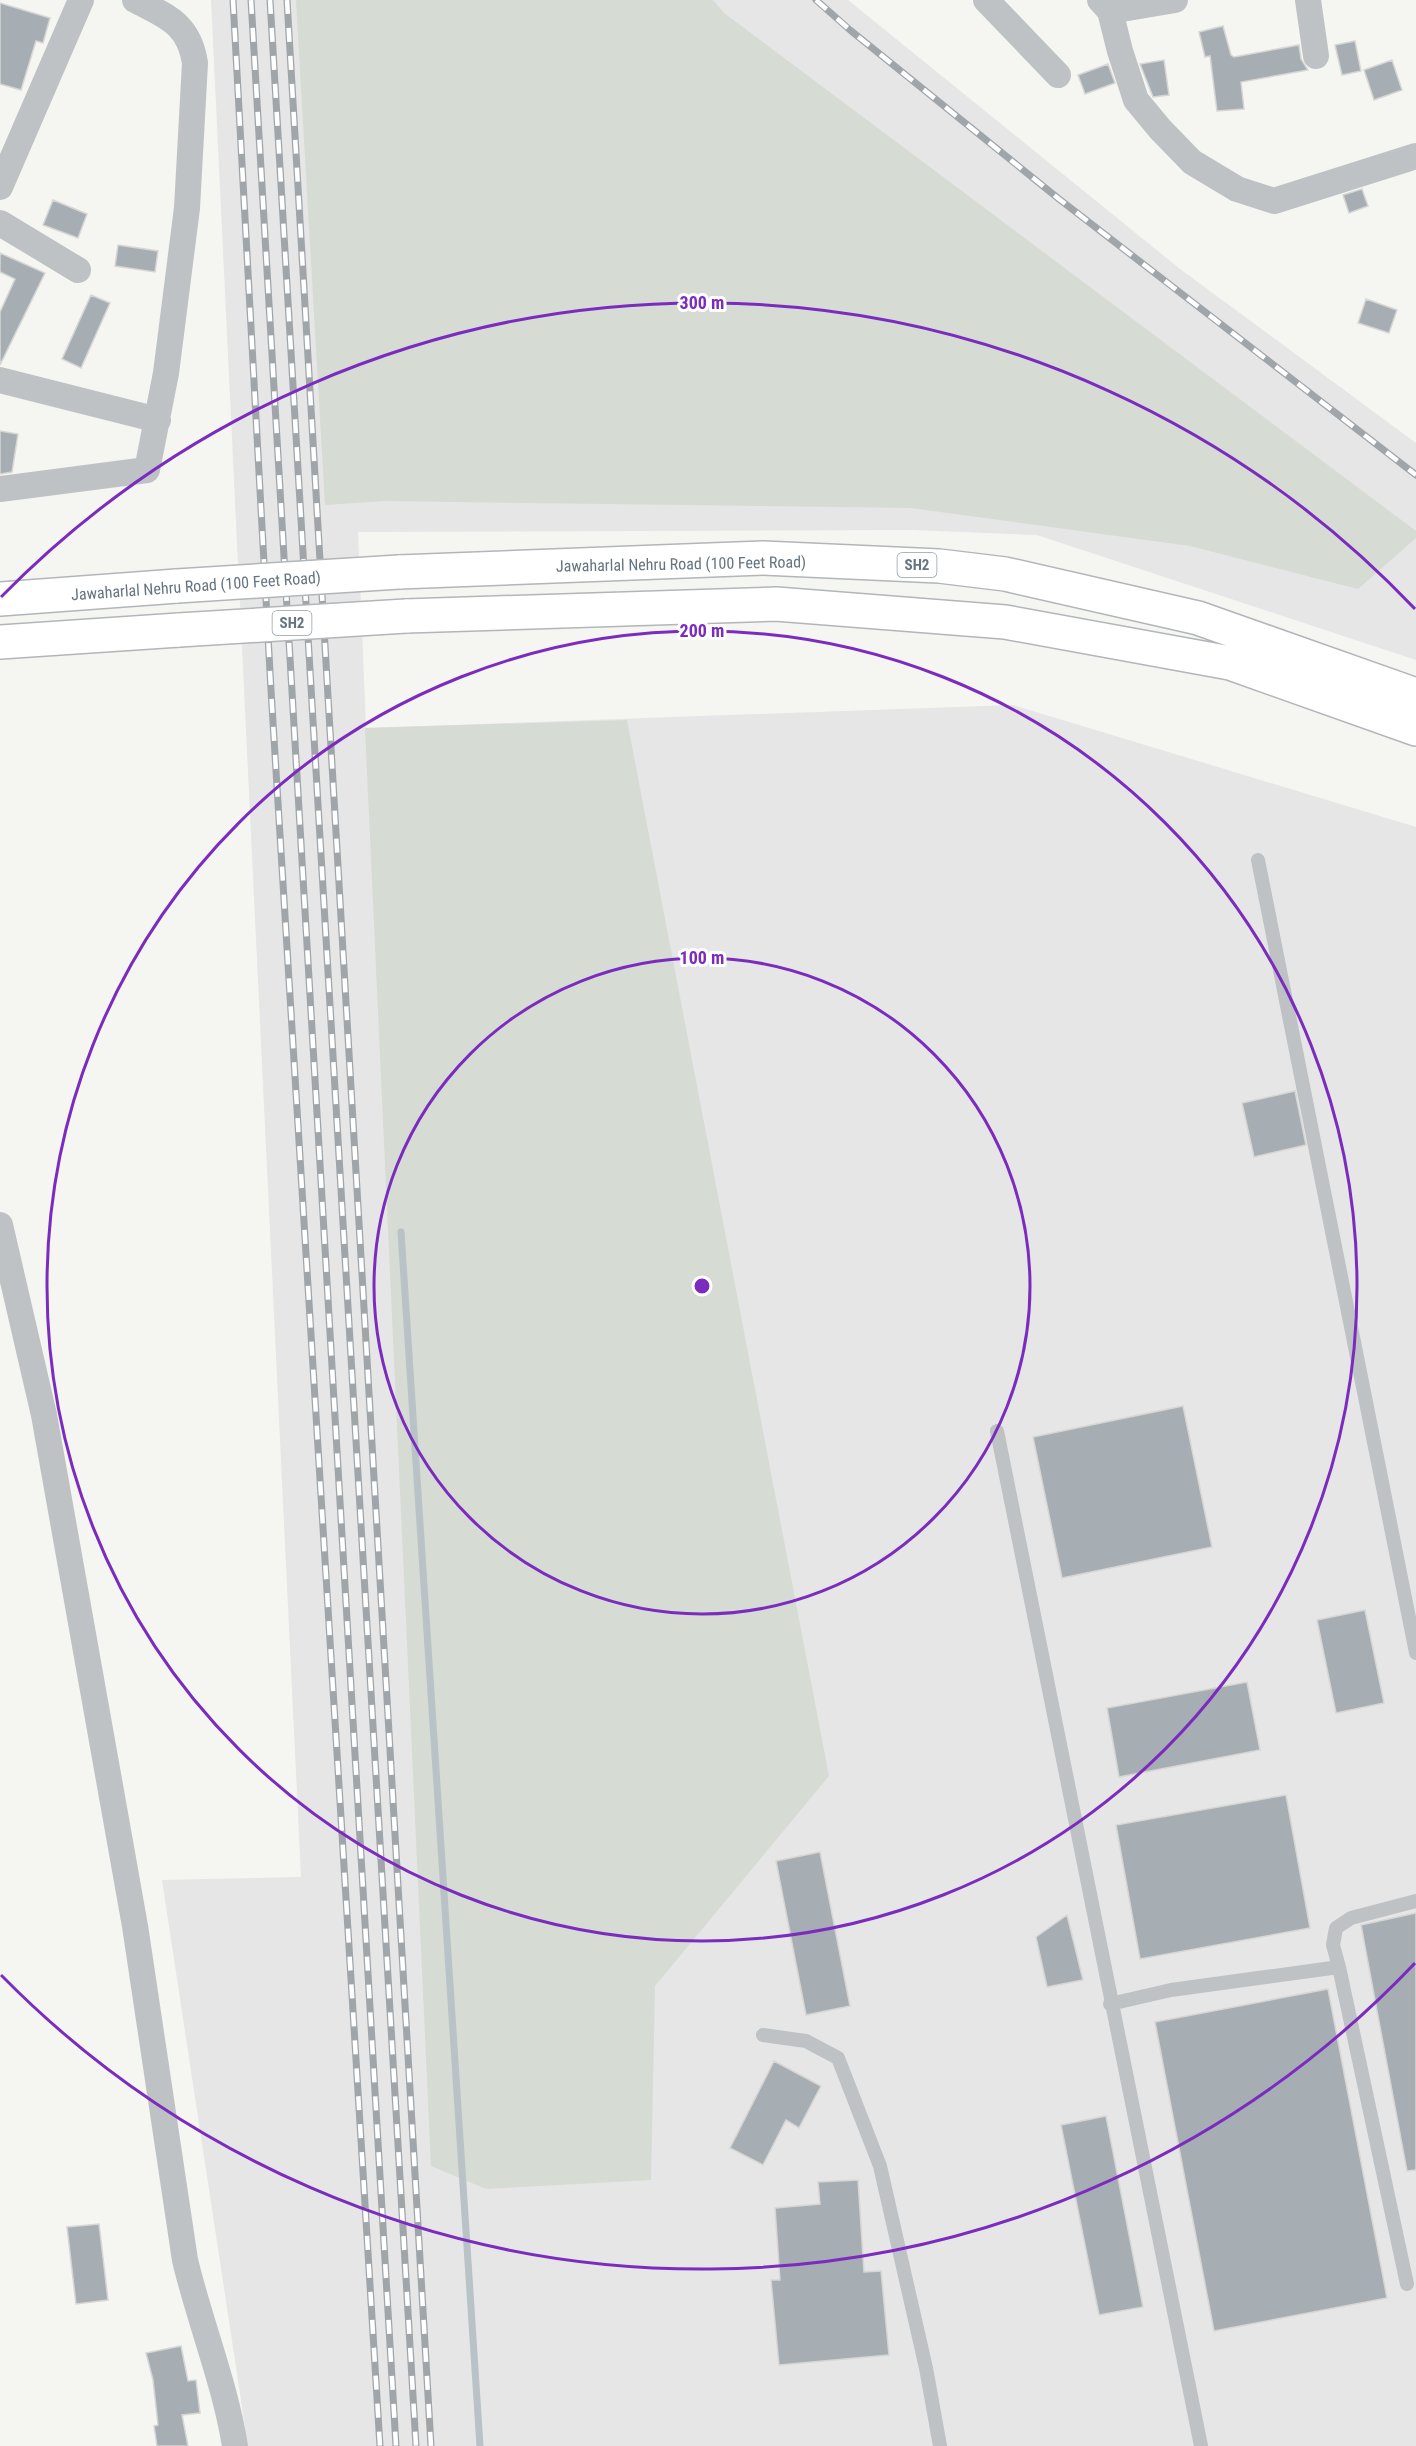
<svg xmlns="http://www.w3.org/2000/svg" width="1416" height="2446" viewBox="0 0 1416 2446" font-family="'Roboto Condensed',sans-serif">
	<rect width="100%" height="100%" fill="#f5f5f1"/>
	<!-- built -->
	<path fill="#e5e6e5" d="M 211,0 L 848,0 L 1180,269 L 1416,443 L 1416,660 L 1037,535 L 913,530 L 358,532 L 366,728 L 1013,705 L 1416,827 L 1416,2446 L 248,2446 L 162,1880 L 301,1877 Z"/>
	<!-- green -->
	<path fill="#d6dbd3" d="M 296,0 L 713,0 L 724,13 L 1416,531 L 1416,538 L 1358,589 L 1190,546 L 911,508 L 385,501 L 325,505 Z
		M 627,720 L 829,1776 L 655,1986 L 651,2180 L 486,2189 L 431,2166 L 365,728 Z"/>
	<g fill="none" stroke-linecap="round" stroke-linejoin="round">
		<!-- stream -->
		<path stroke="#b8c2c7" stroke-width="7" d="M 401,1232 L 480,2446"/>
	</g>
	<!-- building -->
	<path fill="#a7aeb3" stroke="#d6d6d4" stroke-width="1.5" d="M 0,3 L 50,18 L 43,43 L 36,41 L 21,90 L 0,84 Z
		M 1223,26 L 1231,55 L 1234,57 L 1299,45 L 1301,59 L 1308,70 L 1241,82 L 1244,109 L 1217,111 L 1210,56 L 1205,57 L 1199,32 Z
		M 1355,41 L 1361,71 L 1342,75 L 1335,45 Z
		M 1164,60 L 1169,95 L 1153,97 L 1140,64 Z
		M 1392,60 L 1402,90 L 1374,100 L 1364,70 Z
		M 1108,64 L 1115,83 L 1085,94 L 1078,75 Z
		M 1362,189 L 1368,206 L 1349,213 L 1343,195 Z
		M 53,200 L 87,214 L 78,238 L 43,225 Z
		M 118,245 L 158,251 L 155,272 L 115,266 Z
		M 0,253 L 45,273 L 0,365 L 0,312 L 15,279 L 0,272 Z
		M 91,295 L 110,303 L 81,368 L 62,359 Z
		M 1366,299 L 1397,310 L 1389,333 L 1358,323 Z
		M 0,431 L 18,434 L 12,472 L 0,474 Z
		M 1295,1091 L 1306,1145 L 1254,1157 L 1242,1103 Z
		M 1183,1406 L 1212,1547 L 1062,1578 L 1033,1437 Z
		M 1365,1610 L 1384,1703 L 1336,1713 L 1317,1620 Z
		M 1247,1682 L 1260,1750 L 1119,1777 L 1107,1708 Z
		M 1286,1795 L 1310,1928 L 1140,1959 L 1116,1825 Z
		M 820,1852 L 850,2006 L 806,2015 L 776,1861 Z
		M 1416,1913 L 1416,2170 L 1407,2171 L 1361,1925 Z
		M 1067,1915 L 1083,1980 L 1047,1987 L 1036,1937 Z
		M 1328,1989 L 1387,2298 L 1214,2331 L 1155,2022 Z
		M 774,2061 L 821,2086 L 799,2128 L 786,2120 L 763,2165 L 730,2148 Z
		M 1106,2116 L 1143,2307 L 1099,2315 L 1061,2125 Z
		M 858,2180 L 864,2272 L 881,2271 L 889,2355 L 779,2365 L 771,2280 L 780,2280 L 775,2208 L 820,2204 L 818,2182 Z
		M 99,2224 L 108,2300 L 76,2304 L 67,2227 Z
		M 181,2346 L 188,2381 L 196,2380 L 200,2413 L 182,2415 L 188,2446 L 157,2446 L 154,2426 L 158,2425 L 153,2380 L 146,2353 Z"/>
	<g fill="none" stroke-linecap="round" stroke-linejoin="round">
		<defs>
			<path id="primary" d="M 399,572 L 763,558 L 939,566 L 1005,574 L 1198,618 L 1416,695
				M 0,599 L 177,586
				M 406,616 L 776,604 L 1005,622 L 1230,663 L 1416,729
				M 0,642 L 179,630"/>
		</defs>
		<!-- primary casing -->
		<use href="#primary" stroke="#b2b6b9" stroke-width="36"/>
		<!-- service -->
		<path stroke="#bec2c5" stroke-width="14" d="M 1258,860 L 1416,1653
			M 997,1431 L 1201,2446
			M 1339,1967 L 1333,1945 L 1336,1928 L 1351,1918 L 1416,1901
			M 1110,2004 L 1171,1990 L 1339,1967 L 1407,2284
			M 763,2035 L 806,2041 L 838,2058 L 880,2166 L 926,2368 L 940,2446"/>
		<!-- minor -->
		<path stroke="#bec2c5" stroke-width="26" d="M 986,0 L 1058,75
			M 1100,0 L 1110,11 L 1120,51 L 1136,100 L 1160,129 L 1192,162 L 1237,189 L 1274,201 L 1416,156
			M 1308,0 L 1316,56
			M 1110,11 L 1175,0
			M 0,187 L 81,0
			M 0,223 L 78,270
			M 0,380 L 158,420
			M 0,489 L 147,470 L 166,373 L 187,208 L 195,63 C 189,24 168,17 135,0
			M 0,1225 L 44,1415 L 135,1926 L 185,2260 C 200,2323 225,2383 235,2446"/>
		<!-- primary -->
		<use href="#primary" stroke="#fff" stroke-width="33"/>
		<defs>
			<path id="rail" d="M 233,0 L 271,690 L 380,2446
				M 251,0 L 396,2446
				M 270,0 L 416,2446
				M 287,0 L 431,2446
				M 816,0 L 850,30 L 1059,199 L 1416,475"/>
		</defs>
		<!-- rail casing -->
		<use href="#rail" stroke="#a0a5aa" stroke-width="7"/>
		<!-- rail -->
		<use href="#rail" stroke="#fff" stroke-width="4.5" stroke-dasharray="14" stroke-linecap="butt"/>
		<defs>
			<path id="primary-bridge" d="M 177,586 L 399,572
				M 179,630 L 406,616"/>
		</defs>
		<!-- primary-bridge casing -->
		<use href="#primary-bridge" stroke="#b2b6b9" stroke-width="36" stroke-linecap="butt"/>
		<!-- primary-bridge -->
		<use href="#primary-bridge" stroke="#fff" stroke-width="33"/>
	</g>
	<!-- distance rings -->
	<g fill="none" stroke="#7b2cbf" stroke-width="3">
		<circle cx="702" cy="1286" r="328"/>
		<circle cx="702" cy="1286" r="655"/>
		<path d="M1415 1963A983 983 0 0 1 1 1975M1 597A983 983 0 0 1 1415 609"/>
	</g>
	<g text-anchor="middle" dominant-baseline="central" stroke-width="6" stroke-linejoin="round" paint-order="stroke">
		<!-- shield labels -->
		<g fill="#fff" stroke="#949ea6" stroke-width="1.5">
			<rect x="897.5" y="553" width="39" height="24" rx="4.5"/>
			<rect x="272.5" y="611" width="39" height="24" rx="4.5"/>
		</g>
		<g font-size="15" font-weight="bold" fill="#667480">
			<text x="917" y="565">SH2</text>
			<text x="292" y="623">SH2</text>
		</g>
		<!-- street labels -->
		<g font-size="16" fill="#667480" stroke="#fff">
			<text transform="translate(681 564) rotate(-1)">Jawaharlal Nehru Road (100 Feet Road)</text>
			<text transform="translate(196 586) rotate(-4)">Jawaharlal Nehru Road (100 Feet Road)</text>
		</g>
	</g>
	<circle cx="702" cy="1286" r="9" fill="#7b2cbf" stroke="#fff" stroke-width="3"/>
	<g font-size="18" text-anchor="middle" font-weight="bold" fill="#7b2cbf" stroke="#fff" stroke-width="6" stroke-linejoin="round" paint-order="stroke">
		<text x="702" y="309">300 m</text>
		<text x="702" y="637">200 m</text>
		<text x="702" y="964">100 m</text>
	</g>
</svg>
